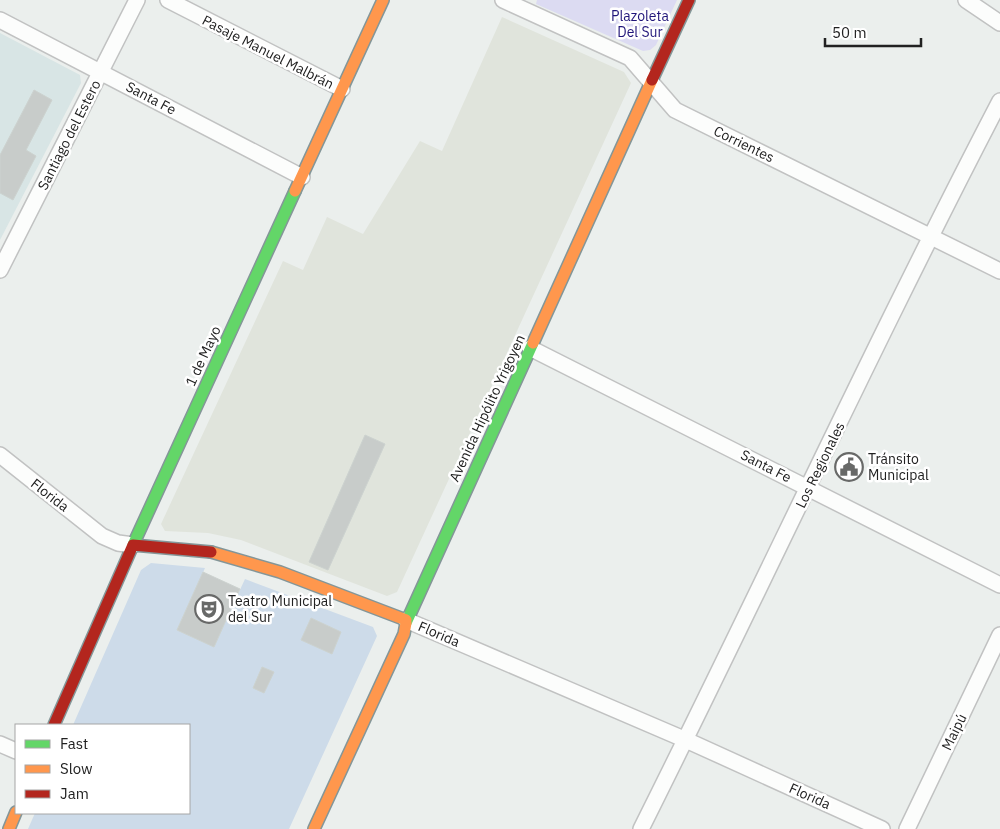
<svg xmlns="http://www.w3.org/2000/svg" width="1000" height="829" viewBox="0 0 1000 829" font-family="'IBM Plex Sans',sans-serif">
	<rect width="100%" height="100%" fill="#ebefed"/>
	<!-- industrial -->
	<path fill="#e0e4dc" d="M 502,17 L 624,72 L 631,83 L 397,592 L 387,596 L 241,540 L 208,533 L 165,531 L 161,524 L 283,261 L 303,270 L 327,217 L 363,234 L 420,141 L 442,151 Z"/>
	<!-- education -->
	<path fill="#d8e5e5" d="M 0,33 L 80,75 L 81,83 L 0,240 Z"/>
	<!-- grass -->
	<path fill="#cddbe9" d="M 151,563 L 205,568 L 177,630 L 214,646 L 245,579 L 373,627 L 377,636 L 289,829 L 28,829 L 35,813 L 189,813 L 189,725 L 73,725 L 141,570 Z"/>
	<!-- park -->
	<path fill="#dcdbf2" d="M 537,0 L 677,0 L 656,45 L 650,50 L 643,51 L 536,4 Z"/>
	<!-- building -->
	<path fill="#c8ccca" stroke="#ccd2cf" d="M 34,90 L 52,100 L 26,150 L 36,156 L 13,200 L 0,193 L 0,155 Z
		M 365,435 L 385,444 L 328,570 L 309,562 Z
		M 203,572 L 240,589 L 214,647 L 177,630 Z
		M 311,618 L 341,632 L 332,654 L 301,640 Z
		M 262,667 L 274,672 L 264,693 L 253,688 Z"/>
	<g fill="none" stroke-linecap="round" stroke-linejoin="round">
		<defs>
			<path id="street" d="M 168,0 L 342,89
				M 503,0 L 630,58 L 675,110 L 1000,271
				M 966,0 L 1000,23
				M 0,20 L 302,177
				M 0,270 L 137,0
				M 530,348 L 1000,585
				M 0,455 L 102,536 L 118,543 L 133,545
				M 406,620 L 686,740 L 882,829
				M 0,744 L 16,751
				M 641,829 C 762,587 875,341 1000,101
				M 907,829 L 1000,635"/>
			<path id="fast" d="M 133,545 L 295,191
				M 406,623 L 533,343"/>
			<path id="slow" d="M 295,191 L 383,0
				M 533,343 L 652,80
				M 211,552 L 280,572 L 406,620
				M 9,829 L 16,812
				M 314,829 L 404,634 L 406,623"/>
			<path id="jam" d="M 652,80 L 689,0
				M 54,725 L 133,545 L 211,552"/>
		</defs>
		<!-- street casing -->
		<use href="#street" stroke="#c1c2c2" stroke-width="18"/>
		<!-- fast casing -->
		<use href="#fast" stroke="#849698" stroke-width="14"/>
		<!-- slow casing -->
		<use href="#slow" stroke="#849698" stroke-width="14"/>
		<!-- jam casing -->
		<use href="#jam" stroke="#849698" stroke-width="14"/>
		<!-- street -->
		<use href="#street" stroke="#fcfdfc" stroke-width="15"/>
		<!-- fast -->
		<use href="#fast" stroke="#63d668" stroke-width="11"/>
		<!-- slow -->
		<use href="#slow" stroke="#ff974d" stroke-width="11"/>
		<!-- jam -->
		<use href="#jam" stroke="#b3261e" stroke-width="11"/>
	</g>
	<!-- icons -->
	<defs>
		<symbol id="civic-ring" viewBox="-11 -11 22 22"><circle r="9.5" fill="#fff" stroke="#686968" stroke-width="1.5"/><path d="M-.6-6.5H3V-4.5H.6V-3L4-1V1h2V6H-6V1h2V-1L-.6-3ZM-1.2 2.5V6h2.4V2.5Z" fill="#686968"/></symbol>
		<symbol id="theatre-ring" viewBox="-11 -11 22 22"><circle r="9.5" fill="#fff" stroke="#686968" stroke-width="1.5"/><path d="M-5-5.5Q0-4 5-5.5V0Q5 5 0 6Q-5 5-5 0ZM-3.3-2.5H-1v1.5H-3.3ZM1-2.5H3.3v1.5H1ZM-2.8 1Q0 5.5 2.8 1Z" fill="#686968"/></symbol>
	</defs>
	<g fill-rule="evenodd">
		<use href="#civic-ring" x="833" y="451" width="32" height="32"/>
		<use href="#theatre-ring" x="193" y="593" width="32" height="32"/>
	</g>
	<g text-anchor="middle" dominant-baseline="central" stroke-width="5" stroke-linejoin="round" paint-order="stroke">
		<!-- park labels -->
		<g font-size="14" fill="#20157a" stroke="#fff">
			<text x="640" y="16">Plazoleta<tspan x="640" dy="16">Del Sur</tspan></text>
		</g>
		<!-- street labels -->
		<g font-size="14" fill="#212121" stroke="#fff">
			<text transform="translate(268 52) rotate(27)">Pasaje Manuel Malbrán</text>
			<text transform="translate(151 98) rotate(28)">Santa Fe</text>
			<text transform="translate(69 135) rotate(-63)">Santiago del Estero</text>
			<text transform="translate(744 144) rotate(26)">Corrientes</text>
			<text transform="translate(203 356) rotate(-65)">1 de Mayo</text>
			<text transform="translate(487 408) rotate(-65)">Avenida Hipólito Yrigoyen</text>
			<text transform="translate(820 465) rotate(-64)">Los Regionales</text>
			<text transform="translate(766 466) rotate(27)">Santa Fe</text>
			<text transform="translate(50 495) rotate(38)">Florida</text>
			<text transform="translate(439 634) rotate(23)">Florida</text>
			<text transform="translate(954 732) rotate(-64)">Maipú</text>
			<text transform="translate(810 796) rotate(24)">Florida</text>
		</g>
		<!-- poi labels -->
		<g font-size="14" fill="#212121" stroke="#fff" text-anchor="start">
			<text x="868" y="459">Tránsito<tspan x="868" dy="16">Municipal</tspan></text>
			<text x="228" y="601">Teatro Municipal<tspan x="228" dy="16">del Sur</tspan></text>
		</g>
	</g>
	<!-- legend -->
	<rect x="15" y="724" width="175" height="90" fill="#ffffff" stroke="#a6a6a6"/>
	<rect x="25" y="740" width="25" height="8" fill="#63d668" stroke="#a6a6a6"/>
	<text x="60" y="749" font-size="15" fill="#212121">Fast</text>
	<rect x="25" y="765" width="25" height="8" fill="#ff974d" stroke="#a6a6a6"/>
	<text x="60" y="774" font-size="15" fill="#212121">Slow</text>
	<rect x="25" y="790" width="25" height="8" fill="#b3261e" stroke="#a6a6a6"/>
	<text x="60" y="799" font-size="15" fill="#212121">Jam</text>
	<!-- scale -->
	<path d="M825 38v8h96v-8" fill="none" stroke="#212121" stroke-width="2.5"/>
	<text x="832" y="38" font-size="15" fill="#212121" stroke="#ffffff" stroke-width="4" paint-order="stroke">50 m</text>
</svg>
